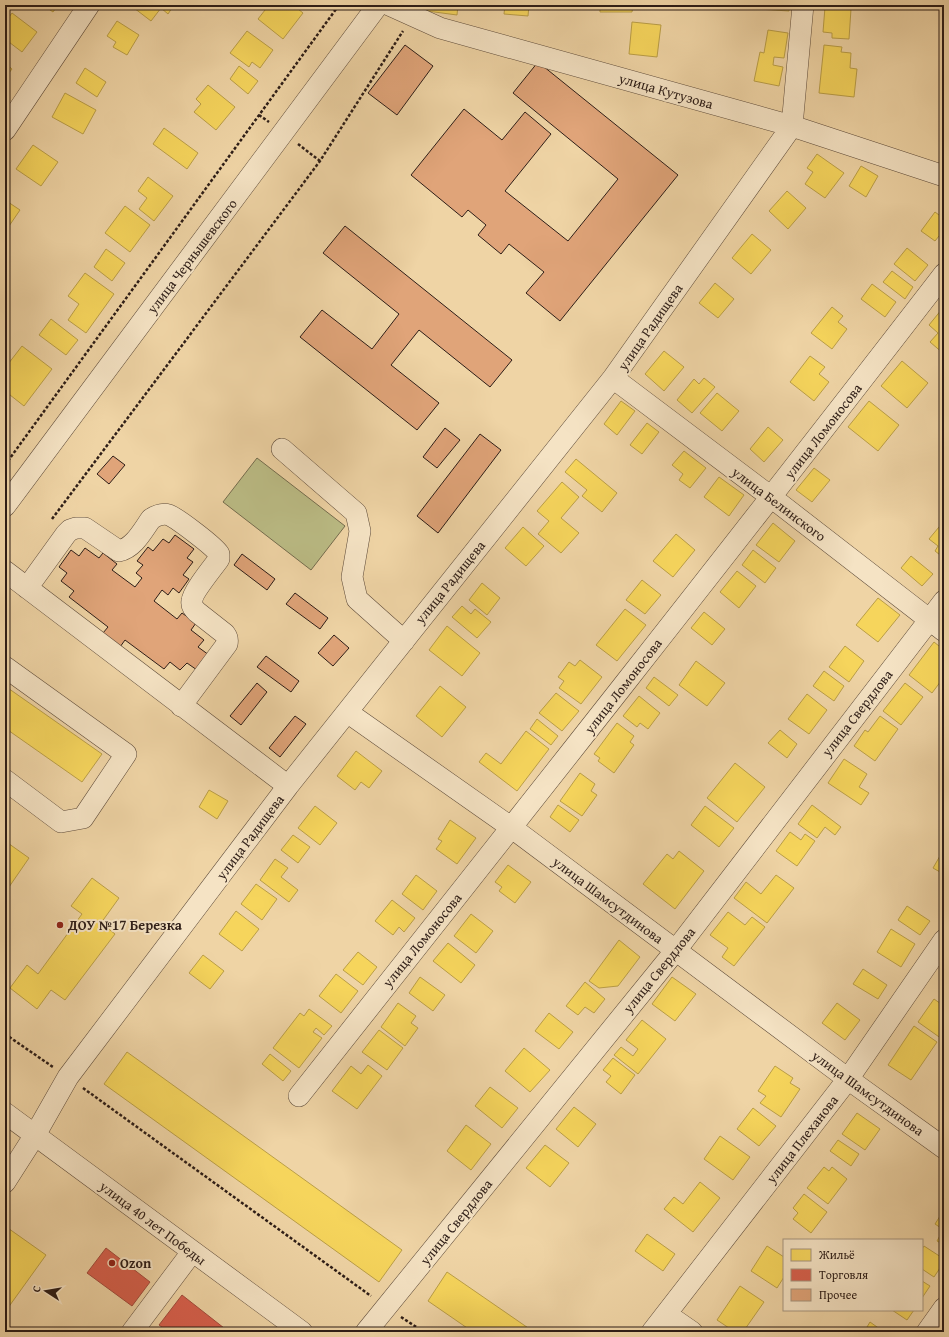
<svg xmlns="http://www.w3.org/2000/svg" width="949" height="1337" viewBox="0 0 949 1337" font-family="'Gentium Book Plus',serif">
	<rect width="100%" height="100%" fill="#efd4a5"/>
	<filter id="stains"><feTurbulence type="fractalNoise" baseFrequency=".005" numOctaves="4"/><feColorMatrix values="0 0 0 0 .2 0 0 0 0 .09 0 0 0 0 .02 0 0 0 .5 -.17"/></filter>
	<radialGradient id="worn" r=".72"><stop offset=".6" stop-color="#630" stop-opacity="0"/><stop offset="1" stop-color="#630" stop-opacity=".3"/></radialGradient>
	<!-- green -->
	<path fill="#bbbc85" stroke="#746c4e" d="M 257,458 L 345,526 L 311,570 L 223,502 Z"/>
	<!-- homes -->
	<path fill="#f6d55c" stroke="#ba9e47" d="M 43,5 L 58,5 L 53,12 Z
		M 130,5 L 174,5 L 168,14 L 161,8 L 151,21 Z
		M 269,5 L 293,5 L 303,13 L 283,39 L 258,19 Z
		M 428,5 L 458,5 L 457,15 L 427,11 Z
		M 505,5 L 529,5 L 528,16 L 504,14 Z
		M 600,5 L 633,5 L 632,12 L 600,12 Z
		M 758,5 L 789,5 L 789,11 L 758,9 Z
		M 825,7 L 851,9 L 849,39 L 832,38 L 832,33 L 823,32 Z
		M 12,13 L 37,32 L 22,52 L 5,39 L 5,22 Z
		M 117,21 L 139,35 L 127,55 L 113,47 L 116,42 L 107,36 Z
		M 632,22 L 661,25 L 657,57 L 629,54 Z
		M 768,30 L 788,33 L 784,58 L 774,57 L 773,65 L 783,67 L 779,86 L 754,81 L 760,52 L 764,53 Z
		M 247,31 L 273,50 L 260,68 L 252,62 L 249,67 L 230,53 Z
		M 824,45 L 842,47 L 841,52 L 851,53 L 850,68 L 857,69 L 854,97 L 819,93 Z
		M 5,63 L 12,69 L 5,78 Z
		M 239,66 L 258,81 L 248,94 L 230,79 Z
		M 85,68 L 106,82 L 97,97 L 76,83 Z
		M 208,85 L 235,107 L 216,130 L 194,112 L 201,104 L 196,99 Z
		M 65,93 L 96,110 L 83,134 L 52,117 Z
		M 164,128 L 198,153 L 187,169 L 153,144 Z
		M 33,145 L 58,162 L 41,186 L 16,169 Z
		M 817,154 L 844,173 L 825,198 L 805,184 L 813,172 L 807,168 Z
		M 861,166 L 878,176 L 866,197 L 849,186 Z
		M 148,177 L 173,196 L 154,221 L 139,209 L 147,198 L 138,191 Z
		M 787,191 L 806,208 L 788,229 L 769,211 Z
		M 5,200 L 20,210 L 7,229 L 5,228 Z
		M 125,206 L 150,225 L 130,252 L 105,233 Z
		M 944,208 L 944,241 L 939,236 L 935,241 L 921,231 L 935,212 L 939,215 Z
		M 752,234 L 771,250 L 751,274 L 732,258 Z
		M 907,248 L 928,265 L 915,281 L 894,264 Z
		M 106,249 L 125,263 L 112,281 L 94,267 Z
		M 892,271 L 913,287 L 905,299 L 883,282 Z
		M 85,273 L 114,294 L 86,333 L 68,320 L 79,304 L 68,296 Z
		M 715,283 L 734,299 L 718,318 L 699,303 Z
		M 872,284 L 896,302 L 885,317 L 861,299 Z
		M 832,307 L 843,316 L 838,322 L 847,329 L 832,349 L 811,333 Z
		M 942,309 L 944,311 L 944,354 L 930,342 L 938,333 L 929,325 Z
		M 51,319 L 78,340 L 66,355 L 39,335 Z
		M 22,346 L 52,369 L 24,406 L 5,391 L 5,368 Z
		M 664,351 L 684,367 L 664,391 L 645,374 Z
		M 810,356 L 825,367 L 819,374 L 829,382 L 814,401 L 790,382 Z
		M 902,361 L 928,383 L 907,408 L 881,386 Z
		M 704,378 L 715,387 L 692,413 L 677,400 L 694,379 L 699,384 Z
		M 717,393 L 739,411 L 722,431 L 700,413 Z
		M 621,401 L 635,411 L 617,435 L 604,424 Z
		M 869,401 L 899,425 L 878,451 L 848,427 Z
		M 647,423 L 659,432 L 642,454 L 630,445 Z
		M 768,427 L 783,440 L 764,462 L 750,449 Z
		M 684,451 L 706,468 L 690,488 L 679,480 L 683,474 L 672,465 Z
		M 576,459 L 617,493 L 602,512 L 582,496 L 587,490 L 565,472 Z
		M 814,468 L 830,480 L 812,502 L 796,490 Z
		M 719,477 L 744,495 L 729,516 L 704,497 Z
		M 562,482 L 579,497 L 561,518 L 579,533 L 561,553 L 538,534 L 549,521 L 537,511 Z
		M 944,521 L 944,558 L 935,551 L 938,546 L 929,539 Z
		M 773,523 L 795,541 L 779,562 L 756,545 Z
		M 523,527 L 544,546 L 526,566 L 505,548 Z
		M 676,534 L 695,550 L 673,577 L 653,561 Z
		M 753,550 L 776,568 L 765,583 L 742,565 Z
		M 911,556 L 933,574 L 922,586 L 901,568 Z
		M 737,571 L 756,586 L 739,608 L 720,592 Z
		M 642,580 L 661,595 L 645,614 L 626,600 Z
		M 482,583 L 500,598 L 487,615 L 469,600 Z
		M 878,598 L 900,615 L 878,642 L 856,625 Z
		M 462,606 L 471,614 L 475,609 L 491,622 L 477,638 L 452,617 Z
		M 625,609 L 646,625 L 617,661 L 596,645 Z
		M 704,612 L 725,629 L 712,645 L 691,628 Z
		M 447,626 L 480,653 L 462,676 L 429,650 Z
		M 934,642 L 944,650 L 944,677 L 932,693 L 909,675 Z
		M 845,646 L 864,661 L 849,682 L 829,667 Z
		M 580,660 L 602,677 L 581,704 L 559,688 L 564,681 L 558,677 L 569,662 L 575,666 Z
		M 696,661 L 725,683 L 707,706 L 679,685 Z
		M 824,671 L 844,686 L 834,701 L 813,686 Z
		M 654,677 L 678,695 L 669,706 L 646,688 Z
		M 905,683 L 923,697 L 901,725 L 883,711 Z
		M 5,686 L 102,754 L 82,782 L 5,728 Z
		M 440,686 L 466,707 L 442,737 L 416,716 Z
		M 556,693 L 579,711 L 562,731 L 539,713 Z
		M 807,694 L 827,710 L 809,734 L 788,719 Z
		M 639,696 L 660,713 L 648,729 L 640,723 L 637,727 L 623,716 Z
		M 880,716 L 898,729 L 875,761 L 854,746 L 865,730 L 868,732 Z
		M 537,719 L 558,736 L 551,745 L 530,729 Z
		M 617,723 L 634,736 L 630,742 L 634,745 L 614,773 L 598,761 L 600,758 L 594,754 Z
		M 780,730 L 797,744 L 787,758 L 768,743 Z
		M 526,731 L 549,749 L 517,791 L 479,762 L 486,753 L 501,764 Z
		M 356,751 L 382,771 L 369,788 L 361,782 L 355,790 L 337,776 Z
		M 844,759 L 867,774 L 859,787 L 869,793 L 861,805 L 828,783 Z
		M 735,763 L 765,787 L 737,822 L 707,798 Z
		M 580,773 L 595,784 L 591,791 L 597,795 L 582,816 L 560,801 Z
		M 209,790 L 228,801 L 217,819 L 199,807 Z
		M 558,805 L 579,820 L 570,832 L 550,817 Z
		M 812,805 L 841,827 L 835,835 L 825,827 L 817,838 L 798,824 Z
		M 315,806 L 337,823 L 320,845 L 298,828 Z
		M 705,806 L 734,828 L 719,847 L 691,825 Z
		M 450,820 L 476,838 L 457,864 L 436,849 L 442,841 L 438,839 Z
		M 790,832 L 801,840 L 805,834 L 815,841 L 797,866 L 776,851 Z
		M 293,835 L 310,847 L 298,863 L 281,850 Z
		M 5,841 L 29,858 L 9,887 L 5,884 Z
		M 944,849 L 944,870 L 942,868 L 940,872 L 933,868 Z
		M 679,851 L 704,871 L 675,909 L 643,884 L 667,854 L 673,859 Z
		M 275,859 L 288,868 L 281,877 L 298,890 L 289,902 L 260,880 Z
		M 508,865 L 531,882 L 515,903 L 499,891 L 502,887 L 495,882 Z
		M 416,875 L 437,891 L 423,910 L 402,894 Z
		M 776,875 L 794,888 L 767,923 L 734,898 L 746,882 L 761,894 Z
		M 92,878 L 119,898 L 101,923 L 115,934 L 65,1000 L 51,990 L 37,1009 L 10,988 L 27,965 L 38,974 L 82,914 L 71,906 Z
		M 256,884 L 277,899 L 262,920 L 241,904 Z
		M 392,900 L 415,918 L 404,932 L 399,927 L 393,935 L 375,921 Z
		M 907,906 L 930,921 L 920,935 L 898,920 Z
		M 236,911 L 259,929 L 242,951 L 219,934 Z
		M 728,912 L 745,925 L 752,917 L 765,927 L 734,966 L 722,957 L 728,948 L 710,935 Z
		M 471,914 L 493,931 L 476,953 L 454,936 Z
		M 891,929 L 915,944 L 901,967 L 877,952 Z
		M 619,940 L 640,957 L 618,986 L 599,988 L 589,981 Z
		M 448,943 L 475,965 L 461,983 L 433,961 Z
		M 358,952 L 377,967 L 363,985 L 343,970 Z
		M 203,955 L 224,971 L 210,989 L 189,973 Z
		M 863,969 L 887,985 L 878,999 L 853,984 Z
		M 336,974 L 358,991 L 341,1013 L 319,996 Z
		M 420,977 L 445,995 L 433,1011 L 409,993 Z
		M 672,977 L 696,994 L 675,1021 L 652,1004 Z
		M 585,982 L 605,999 L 594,1013 L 585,1007 L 578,1015 L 566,1006 Z
		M 934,999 L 944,1006 L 944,1036 L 942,1039 L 918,1022 Z
		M 398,1003 L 416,1016 L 411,1023 L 418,1028 L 405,1046 L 381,1027 Z
		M 837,1003 L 860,1020 L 845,1040 L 822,1023 Z
		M 309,1009 L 332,1026 L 324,1035 L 316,1028 L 313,1032 L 322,1038 L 299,1068 L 273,1048 L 300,1013 L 304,1016 Z
		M 549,1013 L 573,1032 L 559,1049 L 535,1031 Z
		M 642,1020 L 666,1039 L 638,1074 L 614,1055 L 621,1047 L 633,1056 L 638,1049 L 626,1040 Z
		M 914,1026 L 937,1042 L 911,1080 L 888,1065 Z
		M 379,1030 L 403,1048 L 387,1070 L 362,1052 Z
		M 524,1048 L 550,1070 L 530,1092 L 505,1071 Z
		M 127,1052 L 402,1250 L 379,1282 L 104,1084 Z
		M 270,1054 L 291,1071 L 283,1081 L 262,1064 Z
		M 613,1058 L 635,1075 L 621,1094 L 606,1082 L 611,1076 L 603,1070 Z
		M 368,1065 L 382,1076 L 357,1109 L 332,1091 L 351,1066 L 361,1074 Z
		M 775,1066 L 793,1078 L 790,1083 L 800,1089 L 781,1117 L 760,1103 L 766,1096 L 758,1091 Z
		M 490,1087 L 518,1108 L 502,1128 L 475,1106 Z
		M 574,1107 L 596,1124 L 578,1147 L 556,1129 Z
		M 753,1108 L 776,1126 L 759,1146 L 737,1129 Z
		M 857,1113 L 880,1129 L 865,1150 L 842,1134 Z
		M 466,1125 L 491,1144 L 471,1170 L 447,1151 Z
		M 720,1136 L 750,1157 L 733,1180 L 704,1159 Z
		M 838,1140 L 859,1154 L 851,1166 L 830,1151 Z
		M 545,1145 L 569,1163 L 550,1187 L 526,1168 Z
		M 824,1167 L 829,1171 L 832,1167 L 847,1179 L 828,1204 L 807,1188 Z
		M 700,1182 L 720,1198 L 693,1232 L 664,1209 L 674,1197 L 683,1204 Z
		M 804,1194 L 827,1212 L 811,1233 L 793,1219 L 798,1213 L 793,1208 Z
		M 942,1213 L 944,1214 L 944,1230 L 935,1224 Z
		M 5,1226 L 46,1255 L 5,1312 Z
		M 942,1232 L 944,1233 L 944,1245 L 937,1241 Z
		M 647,1234 L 675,1254 L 663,1271 L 635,1251 Z
		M 767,1246 L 784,1257 L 784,1277 L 777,1288 L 751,1271 Z
		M 924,1246 L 944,1259 L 944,1262 L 934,1277 L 922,1269 L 922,1249 Z
		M 447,1272 L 534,1332 L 473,1332 L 428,1301 Z
		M 922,1281 L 930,1286 L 922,1298 Z
		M 740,1286 L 764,1302 L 743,1332 L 735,1332 L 717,1320 Z
		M 892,1310 L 914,1310 L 907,1320 Z
		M 870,1322 L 884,1332 L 864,1332 Z"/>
	<!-- shops -->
	<path fill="#d6604d" stroke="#a34c3d" d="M 106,1248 L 150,1282 L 132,1306 L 87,1273 Z
		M 182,1295 L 224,1328 L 220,1332 L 169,1332 L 159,1325 Z"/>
	<!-- building -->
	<path fill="#e0a479" stroke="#2d1d17" d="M 405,45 L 433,66 L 397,115 L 368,93 Z
		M 538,62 L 678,175 L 560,321 L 526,293 L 544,272 L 509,244 L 501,254 L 478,235 L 486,225 L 468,210 L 462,217 L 411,175 L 464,109 L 502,140 L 525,112 L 551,134 L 505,191 L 568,241 L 618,179 L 513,93 Z
		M 345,226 L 512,360 L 490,387 L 419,330 L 391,365 L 439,403 L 417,430 L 300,337 L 322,310 L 372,349 L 399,314 L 323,253 Z
		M 445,428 L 460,440 L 437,468 L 423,457 Z
		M 480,434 L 501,450 L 438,533 L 417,516 Z
		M 113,456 L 125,465 L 109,484 L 97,474 Z
		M 175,535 L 194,549 L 187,558 L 193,562 L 183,575 L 189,579 L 179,593 L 173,588 L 168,595 L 162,590 L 154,601 L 177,619 L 182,613 L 196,623 L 191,630 L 204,640 L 198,647 L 209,655 L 197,670 L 187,663 L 180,670 L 170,662 L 164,669 L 125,640 L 120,647 L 103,633 L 108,627 L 69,597 L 74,591 L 61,581 L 67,573 L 59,567 L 71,550 L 79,556 L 85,548 L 99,558 L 103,553 L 117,564 L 112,570 L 135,587 L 142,578 L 136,573 L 143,565 L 137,561 L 148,547 L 153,551 L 163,539 L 169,543 Z
		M 242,554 L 275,579 L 267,590 L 234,565 Z
		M 295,593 L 328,618 L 320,629 L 286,604 Z
		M 334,635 L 349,648 L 333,666 L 318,653 Z
		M 266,656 L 299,681 L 291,692 L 257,667 Z
		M 257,683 L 267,692 L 241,725 L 230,716 Z
		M 295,716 L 306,724 L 280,757 L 269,748 Z"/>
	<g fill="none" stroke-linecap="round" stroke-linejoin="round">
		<defs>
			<path id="minor" d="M 389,5 L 440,28 L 792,126 L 944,176
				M 5,130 L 89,5
				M 613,378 L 771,497 L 944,631
				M 282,449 L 356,513 L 360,531 L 352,577 L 357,599 L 404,641
				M 5,506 L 378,5
				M 5,571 L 288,786
				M 27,588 L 66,534 L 70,530 L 76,528 L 85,528 L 119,551 C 134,548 143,530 151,519 C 157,515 162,513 169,515 C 178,519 214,546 219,554 L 219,559 C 213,567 192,593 192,601 C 191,606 194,609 197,612 L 225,634 C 228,638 228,640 227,644 L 181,706
				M 5,667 L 126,754 L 83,818 L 61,822 L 5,780
				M 347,712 L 512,828 L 848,1079 L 944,1148
				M 299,1096 C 515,823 731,550 944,274
				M 5,1113 L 302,1332
				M 5,1182 L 35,1135 L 68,1077 L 288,786 L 613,378 L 792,126 L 803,5
				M 666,1314 L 692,1332
				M 132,1332 L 192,1252
				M 366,1332 L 676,950 L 944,601
				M 652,1332 L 848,1079 L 944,940
				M 927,1332 L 944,1308"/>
		</defs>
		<!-- minor casing -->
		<use href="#minor" stroke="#5e4b3a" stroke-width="22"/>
		<!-- path -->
		<path stroke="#2d1d17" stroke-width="2.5" stroke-dasharray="3 2" stroke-linecap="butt" d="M 259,115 L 269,122
			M 298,144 L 320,161
			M 5,465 L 339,5
			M 52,519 L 320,161 L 403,31
			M 5,1034 L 53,1067
			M 83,1088 L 371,1296
			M 401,1317 L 424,1332"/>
		<!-- minor -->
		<use href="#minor" stroke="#f5e3c4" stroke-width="21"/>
	</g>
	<!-- markers -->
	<g fill="#8f2418" stroke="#f5e3c4" stroke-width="1.5">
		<circle cx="60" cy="925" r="4"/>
		<circle cx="112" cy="1263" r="4"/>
	</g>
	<g text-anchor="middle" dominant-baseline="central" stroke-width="4" stroke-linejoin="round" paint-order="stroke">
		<!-- street labels -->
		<g font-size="14" fill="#2d1d17" stroke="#f5e3c4">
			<text transform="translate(666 91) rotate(16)">улица Кутузова</text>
			<text transform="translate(192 256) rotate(-53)">улица Чернышевского</text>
			<text transform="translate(650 327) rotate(-55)">улица Радищева</text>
			<text transform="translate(823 431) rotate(-52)">улица Ломоносова</text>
			<text transform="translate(779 504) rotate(37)">улица Белинского</text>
			<text transform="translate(450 582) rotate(-51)">улица Радищева</text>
			<text transform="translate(623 686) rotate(-52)">улица Ломоносова</text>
			<text transform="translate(857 713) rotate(-52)">улица Свердлова</text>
			<text transform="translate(250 837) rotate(-53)">улица Радищева</text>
			<text transform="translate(608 900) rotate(37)">улица Шамсутдинова</text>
			<text transform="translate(422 940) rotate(-51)">улица Ломоносова</text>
			<text transform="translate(659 970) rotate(-51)">улица Свердлова</text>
			<text transform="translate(868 1093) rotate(36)">улица Шамсутдинова</text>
			<text transform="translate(802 1139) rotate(-52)">улица Плеханова</text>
			<text transform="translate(456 1222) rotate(-51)">улица Свердлова</text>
			<text transform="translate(153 1223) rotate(37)">улица 40 лет Победы</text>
		</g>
		<!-- poi labels -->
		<g font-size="14" font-weight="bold" fill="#2d1d17" stroke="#f5e3c4" text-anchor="start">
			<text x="68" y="925">ДОУ №17 Березка</text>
			<text x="120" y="1263">Ozon</text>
		</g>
	</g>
	<!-- margin -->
	<rect width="949" height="1337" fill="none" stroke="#efd4a5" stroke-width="20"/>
	<rect x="6" y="6" width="937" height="1325" fill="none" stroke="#2d1d17" stroke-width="2"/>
	<rect x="10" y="10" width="929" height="1317" fill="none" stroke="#2d1d17"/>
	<!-- legend -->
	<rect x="783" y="1239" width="140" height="72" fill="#f5e3c4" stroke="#a5947f"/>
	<rect x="791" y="1249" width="20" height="12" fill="#f6d55c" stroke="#a5947f"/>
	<text x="819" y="1259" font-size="12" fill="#2d1d17">Жильё</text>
	<rect x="791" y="1269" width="20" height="12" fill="#d6604d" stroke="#a5947f"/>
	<text x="819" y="1279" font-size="12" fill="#2d1d17">Торговля</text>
	<rect x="791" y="1289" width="20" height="12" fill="#e0a479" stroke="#a5947f"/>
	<text x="819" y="1299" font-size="12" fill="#2d1d17">Прочее</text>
	<!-- north arrow -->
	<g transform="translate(46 1291) rotate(282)" stroke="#f5e3c4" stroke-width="3" paint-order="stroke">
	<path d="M0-3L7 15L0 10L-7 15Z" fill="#2d1d17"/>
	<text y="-6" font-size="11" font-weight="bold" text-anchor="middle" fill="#2d1d17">С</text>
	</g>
	<rect width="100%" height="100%" filter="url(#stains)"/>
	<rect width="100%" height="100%" fill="url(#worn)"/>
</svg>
